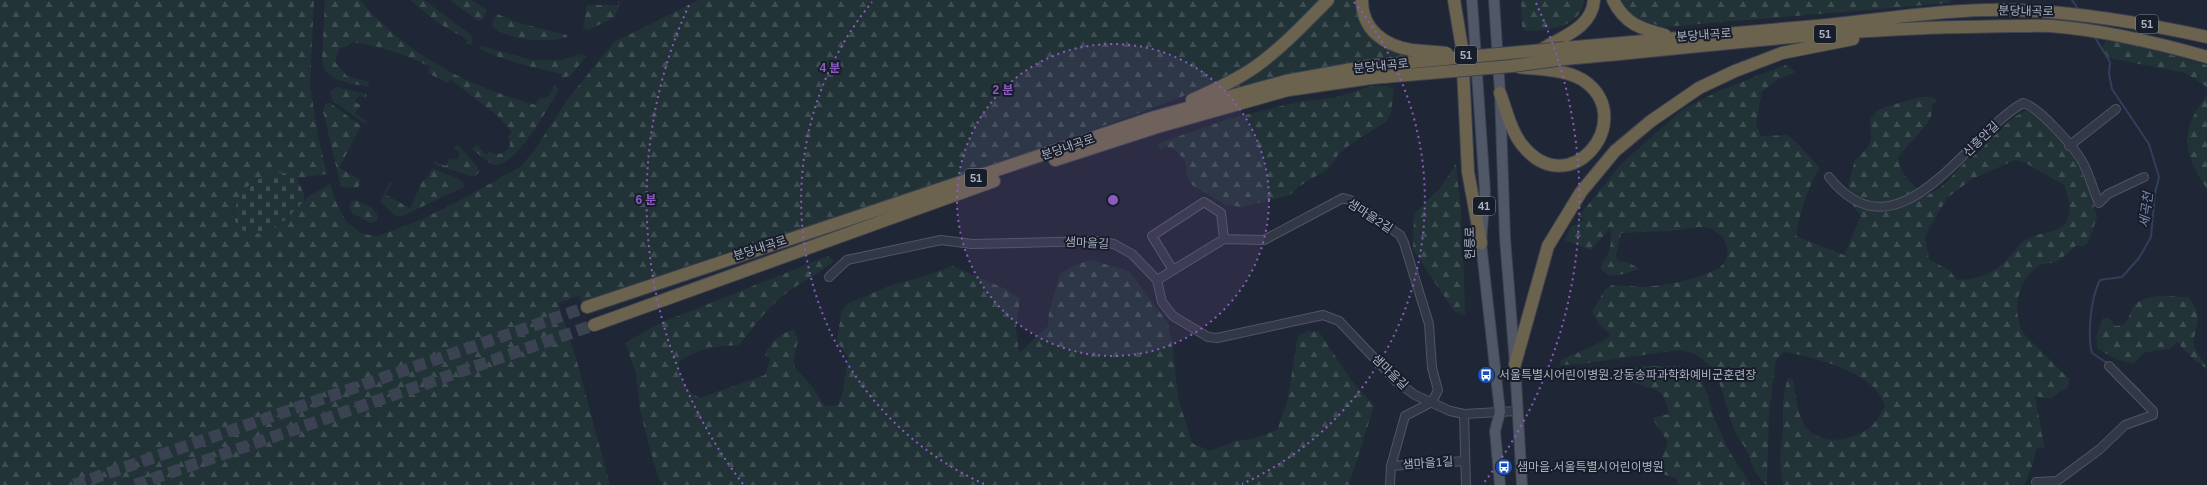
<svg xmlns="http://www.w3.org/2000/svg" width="2207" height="485" viewBox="0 0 2207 485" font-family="Helvetica,'Noto Sans KR',sans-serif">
	<defs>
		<pattern id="forest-firs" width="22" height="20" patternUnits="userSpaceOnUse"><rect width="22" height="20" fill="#223337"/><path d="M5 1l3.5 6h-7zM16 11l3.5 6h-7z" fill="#3f4e52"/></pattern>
		<pattern id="cemetery-stones" width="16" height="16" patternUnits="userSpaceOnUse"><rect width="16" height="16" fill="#223337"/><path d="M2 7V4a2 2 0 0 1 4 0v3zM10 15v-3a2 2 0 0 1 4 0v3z" fill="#3f4e52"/></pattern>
	</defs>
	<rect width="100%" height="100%" fill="#1f2635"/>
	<!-- forest -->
	<path fill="url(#forest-firs)" fill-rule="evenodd" d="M 0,0 L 314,0 L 310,86 L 318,136 L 327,174 L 297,178 L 292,175 L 241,195 L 233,215 L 236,223 L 278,226 L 308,197 L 330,184 L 337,204 L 346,221 L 361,233 L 369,235 L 378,236 L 418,221 L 455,203 L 520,167 L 534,151 L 567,100 L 614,42 L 699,0 L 1321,0 C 1310,12 1300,25 1287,36 C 1258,60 1226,78 1192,93 C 991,170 784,231 581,302 L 579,296 L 558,303 L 576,358 L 610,485 L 0,485 Z
		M 325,0 L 360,0 C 407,55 467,86 536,105 L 538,99 L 548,97 L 554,86 L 558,88 L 558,92 C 544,113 525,151 503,163 C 499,165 495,165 491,164 L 472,149 L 477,145 L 486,155 L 489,152 L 496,154 L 504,153 L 510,146 L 508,136 L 512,132 L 498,116 L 450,79 L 447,83 L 428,73 L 430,67 C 405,54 380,46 352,42 L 348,46 L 339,49 L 335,62 L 347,76 L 369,82 L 368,87 C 352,83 324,82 322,61 Z
		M 410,0 L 424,0 L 471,35 L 473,39 L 472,45 L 467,43 L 468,40 L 438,23 Z
		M 450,0 L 471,0 L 487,10 L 483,19 L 478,21 Z
		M 618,0 L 620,2 L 615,17 L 588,30 L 583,29 L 587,5 L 618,5 Z
		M 1336,0 L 1358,0 C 1362,39 1375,48 1413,54 L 1327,67 L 1225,91 L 1300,36 Z
		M 1521,0 L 1584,0 C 1581,28 1547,31 1524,31 L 1522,26 Z
		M 1617,0 L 1951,0 L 1950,3 L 1664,27 L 1633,18 Z
		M 497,14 L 519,23 L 567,35 L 567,38 C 541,42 517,42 493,28 L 492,24 Z
		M 2106,40 L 2146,48 L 2207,65 L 2207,87 L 2185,73 L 2109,58 L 2102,49 Z
		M 481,46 L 532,60 L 561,60 L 582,54 L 586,57 L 570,76 L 561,78 L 561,74 C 533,67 506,62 480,49 Z
		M 1785,65 L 1796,72 L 1776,80 L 1762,92 L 1756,124 L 1761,136 L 1787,135 L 1796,142 L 1820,168 C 1807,187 1800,213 1796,236 L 1844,255 L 1861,216 L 1853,206 L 1848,185 L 1855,160 L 1868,147 L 1871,139 L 1870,119 L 1878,110 L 1888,106 L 1921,97 L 1931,97 L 1938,100 L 1932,105 L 1931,117 L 1927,124 L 1898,157 C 1899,174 1914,186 1926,196 L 1944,185 L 1966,161 L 1978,153 L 1998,131 L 2016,116 L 2027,110 L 2055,134 L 2072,155 L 2090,189 L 2097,218 L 2087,244 L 2082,247 L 2077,245 C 2070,250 2062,259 2055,262 C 2050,264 2044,263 2040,265 C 2017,279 2011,312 2024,334 L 2069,379 L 2068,388 L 2061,391 L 2051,399 L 2035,396 L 2045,450 L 2043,447 L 2036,448 L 2033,464 L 2024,485 L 1783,485 C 1778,460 1782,448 1783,424 C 1783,404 1782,397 1788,378 L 1793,379 C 1796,394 1796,412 1805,426 C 1819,445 1848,442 1866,430 C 1875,425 1880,415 1885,406 C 1876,372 1814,357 1784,352 L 1776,360 L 1769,413 L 1767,485 C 1757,479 1751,462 1747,451 C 1743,443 1736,436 1733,427 C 1722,396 1720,355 1679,350 L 1580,364 L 1561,365 L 1560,361 C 1576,352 1596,347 1611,335 L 1599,324 L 1592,311 L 1605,290 L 1612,285 L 1643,287 L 1671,284 L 1701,276 L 1718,269 L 1725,262 L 1728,250 L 1722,236 L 1712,229 L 1700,227 L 1671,231 L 1621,233 L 1616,256 L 1618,261 L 1629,263 L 1640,269 L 1616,276 L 1608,275 L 1601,269 C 1602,262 1605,260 1608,254 C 1612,245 1611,237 1610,228 L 1591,250 L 1564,240 L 1571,227 L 1585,219 L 1579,216 L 1621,164 L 1683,109 L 1721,90 ZM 2015,160 L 2024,162 L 2064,185 C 2068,197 2072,209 2067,221 C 2060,234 2039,232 2028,238 C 2020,243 2016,249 2011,255 C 1994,274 1982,279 1957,280 L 1950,271 L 1929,259 L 1925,236 L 1947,198 L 1972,179 Z
		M 1372,86 L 1386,86 L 1394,89 L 1391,113 L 1386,122 L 1352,143 L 1338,155 L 1328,169 L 1298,187 L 1290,195 L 1242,207 L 1226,205 L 1192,185 L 1187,175 L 1185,160 L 1175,150 L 1165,146 L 1161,150 L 1157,144 L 1228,119 L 1297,102 L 1333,98 Z
		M 336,87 L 367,94 L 365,98 L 360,95 L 355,100 L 356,103 L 361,105 L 355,114 L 367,121 L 365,124 L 332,100 L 330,92 Z
		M 2207,95 L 2207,189 C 2182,151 2179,132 2207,95 Z
		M 326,103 L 330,103 L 361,126 L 339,168 L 361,180 L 358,188 L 341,187 L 323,111 Z
		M 457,144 L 478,167 L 479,172 L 474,177 L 433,164 L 434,161 L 446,166 L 450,158 L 454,160 L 459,158 L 459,152 L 454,149 Z
		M 1456,164 L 1461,212 L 1461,244 L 1464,270 L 1465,316 L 1454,311 L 1413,250 L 1414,214 L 1441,187 Z
		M 432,168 L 463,181 L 464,187 L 400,217 L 395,215 L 380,202 L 390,182 L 392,183 L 386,195 L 410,208 L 423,180 L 426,180 Z
		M 356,200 L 371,207 L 378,216 L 377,221 L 370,223 L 352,213 L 349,206 L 352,201 Z
		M 828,256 L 834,261 C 820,273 805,280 790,290 C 769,305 754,326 739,345 C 713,347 701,347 679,362 C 680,379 684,390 700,398 L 765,375 L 770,359 L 765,355 C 770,342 781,333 794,329 L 798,340 L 794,360 L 795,368 L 810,384 L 825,406 L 838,405 L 843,391 L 848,358 L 837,342 L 841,313 L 847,304 L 894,284 L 919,278 L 953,266 L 1008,290 L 1020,299 L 1016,328 L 1019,353 L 1048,326 L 1049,312 L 1060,274 L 1075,265 L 1091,260 L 1129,271 L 1168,323 L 1173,349 L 1178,397 L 1192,443 L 1210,451 L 1235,441 L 1253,439 L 1277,430 L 1287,402 L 1298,336 L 1308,331 L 1319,332 L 1352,381 L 1374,406 L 1349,485 L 663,485 L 658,477 L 648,442 L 640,409 L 636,373 L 625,343 L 658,324 Z
		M 2160,296 L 2188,297 C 2206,320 2194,321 2194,344 C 2194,351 2204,362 2207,369 L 2191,357 L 2177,342 L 2170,349 L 2145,352 L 2133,364 L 2116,359 L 2098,349 L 2096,337 L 2103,318 L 2109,318 L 2115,326 C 2134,325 2126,310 2138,302 C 2143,298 2153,297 2160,296 Z
		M 1646,366 L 1685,367 L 1695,370 L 1705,388 L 1714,418 L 1729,451 L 1751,485 L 1679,485 L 1676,478 L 1656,472 L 1668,442 L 1652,418 L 1669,414 C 1663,379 1650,394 1630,380 C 1627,377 1624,373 1621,370 Z"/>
	<!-- cemetery -->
	<path fill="url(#cemetery-stones)" d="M 273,173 L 285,173 L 297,178 L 304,194 L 304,201 C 293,212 281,226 266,232 C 260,234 255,234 248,232 C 226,227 235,201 246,188 C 253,181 264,177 273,173 Z"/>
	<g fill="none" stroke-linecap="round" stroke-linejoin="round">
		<!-- stream -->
		<path stroke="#323f5c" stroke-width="2" d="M 2072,0 L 2078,9
			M 2094,36 L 2110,62 L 2109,74 L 2112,89 L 2149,144 L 2159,177 L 2155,193 L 2151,237 L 2139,258 L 2122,277 L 2100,280 C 2091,297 2087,334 2092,353 L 2107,363
			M 2119,371 L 2140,391"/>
		<!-- highway-tunnel -->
		<path stroke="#3b4251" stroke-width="12" stroke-dasharray="12 6" stroke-linecap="butt" d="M 74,485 L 587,307
			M 135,485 L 594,325"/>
		<defs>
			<path id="minor" d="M 2069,146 L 2116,109
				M 1829,177 C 1899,265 1968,133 2023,103 C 2039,107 2075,148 2083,163 C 2090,176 2093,190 2099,203 L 2108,194 L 2144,177
				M 1173,270 L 1152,236 L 1204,202 L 1221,213 L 1224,239
				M 829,277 L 847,260 L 941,240 L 972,244 L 1095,241 L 1114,244 L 1132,254 L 1157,280 L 1162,302 L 1173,316 L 1208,337 L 1217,338 L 1323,315 L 1339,321 L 1397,382 L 1415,395 L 1450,411 L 1464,414 L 1517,411
				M 1157,280 L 1224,239 L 1264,240 L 1343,198 L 1350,200 L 1400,235 L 1404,243 L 1429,324 L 1432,368 L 1438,390 L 1432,402 L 1405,416 L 1391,466 L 1390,485
				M 1464,414 L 1466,485
				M 1391,466 L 1465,461
				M 2036,482 L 2057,481 L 2100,449 L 2125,425 L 2153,415 L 2153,411 L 2109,366"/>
			<path id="major" d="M 1472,0 L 1485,191 L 1481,243 L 1500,412 L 1495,431 L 1500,485
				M 1494,0 L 1500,93 L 1505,238 L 1515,364 L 1522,485"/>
			<path id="highway" d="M 1362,0 C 1362,30 1384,45 1411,50
				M 1454,0 L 1462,48 L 1468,172 L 1481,243
				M 1613,0 C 1625,24 1641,29 1665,35
				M 1544,48 C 1564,36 1592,27 1594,0
				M 1564,48 C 1648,40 1733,34 1817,26 C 1881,20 1950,8 2014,10 C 2080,12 2143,23 2207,37
				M 1564,59 C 1697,48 1830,29 1963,27 C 1992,27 2022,25 2051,26 C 2101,30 2158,43 2207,57
				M 1500,93 C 1506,109 1511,132 1523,146 C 1570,203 1636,122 1587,83 C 1570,69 1541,70 1519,67
				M 1192,100 C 1214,90 1235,81 1255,67 C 1282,48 1305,23 1328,0
				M 1055,160 L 1157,127 L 1288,90 L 1371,78
				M 587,307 L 1155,117 L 1286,81 L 1369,66
				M 594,325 L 994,181
				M 1515,364 L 1548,246 L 1581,192 L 1615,151 L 1651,121 L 1699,88 L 1735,71 L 1782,53 L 1853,39"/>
		</defs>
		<!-- minor casing -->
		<use href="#minor" stroke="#505564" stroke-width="10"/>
		<!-- major casing -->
		<use href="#major" stroke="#3c414f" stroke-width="12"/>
		<!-- highway casing -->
		<use href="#highway" stroke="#3d4250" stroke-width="14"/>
		<!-- minor -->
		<use href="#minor" stroke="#323846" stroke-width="8"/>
		<!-- major -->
		<use href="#major" stroke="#505766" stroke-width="10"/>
		<!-- highway -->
		<use href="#highway" stroke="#6c634f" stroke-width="12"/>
		<defs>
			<path id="highway-bridge" d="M 1411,50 L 1447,53
				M 1369,66 L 1564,48
				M 1371,78 L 1512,66 L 1564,59"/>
		</defs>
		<!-- highway-bridge casing -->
		<use href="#highway-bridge" stroke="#3d4250" stroke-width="14" stroke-linecap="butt"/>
		<!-- highway-bridge -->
		<use href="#highway-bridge" stroke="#6c634f" stroke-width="12"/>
	</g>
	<!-- distance rings -->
	<circle cx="1113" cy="200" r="156" fill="#8c5bc0" fill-opacity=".12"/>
	<g fill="none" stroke="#8c5bc0" stroke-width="2" stroke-dasharray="2 4">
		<circle cx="1113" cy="200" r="156"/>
		<path d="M984 484A312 312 0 0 1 872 2M1354 2A312 312 0 0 1 1242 484"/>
		<path d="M743 484A467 467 0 0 1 690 3M1536 3A467 467 0 0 1 1483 484"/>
	</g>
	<!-- icons -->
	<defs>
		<symbol id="bus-disc" viewBox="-11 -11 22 22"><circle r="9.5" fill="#1a4fb4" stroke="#181d2a"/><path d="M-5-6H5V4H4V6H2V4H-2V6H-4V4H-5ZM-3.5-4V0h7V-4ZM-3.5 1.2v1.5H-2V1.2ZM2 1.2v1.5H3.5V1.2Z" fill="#fff"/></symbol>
	</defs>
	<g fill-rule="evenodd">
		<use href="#bus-disc" x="1476" y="365" width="20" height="20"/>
		<use href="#bus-disc" x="1494" y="457" width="20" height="20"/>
	</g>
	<g text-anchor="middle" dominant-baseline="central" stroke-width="4" stroke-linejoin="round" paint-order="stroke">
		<!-- shield labels -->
		<g fill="#181d2a" stroke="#808595" stroke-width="1">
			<rect x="2136" y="15" width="22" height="18" rx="3"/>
			<rect x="1814" y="25" width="22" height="18" rx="3"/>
			<rect x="1455" y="46" width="22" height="18" rx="3"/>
			<rect x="965" y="169" width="22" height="18" rx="3"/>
			<rect x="1473" y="197" width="22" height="18" rx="3"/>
		</g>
		<g font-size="11" font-weight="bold" fill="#acb2c3">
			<text x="2147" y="24">51</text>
			<text x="1825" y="34">51</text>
			<text x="1466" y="55">51</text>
			<text x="976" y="178">51</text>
			<text x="1484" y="206">41</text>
		</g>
		<!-- street labels -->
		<g font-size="12" fill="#acb2c3" stroke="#181d2a">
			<text transform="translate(2026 11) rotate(1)">분당내곡로</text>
			<text transform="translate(1704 35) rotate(-4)">분당내곡로</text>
			<text transform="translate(1381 66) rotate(-6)">분당내곡로</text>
			<text transform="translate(1981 139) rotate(-44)">신흥안길</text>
			<text transform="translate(1068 147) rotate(-19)">분당내곡로</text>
			<text transform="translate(1370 216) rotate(33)">샘마을2길</text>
			<text transform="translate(1087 243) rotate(3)">샘마을길</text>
			<text transform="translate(1470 243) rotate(-91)">헌릉로</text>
			<text transform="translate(760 248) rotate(-18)">분당내곡로</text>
			<text transform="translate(1390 372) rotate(44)">샘마을길</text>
			<text transform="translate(1428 463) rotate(-4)">샘마을1길</text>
		</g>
		<!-- poi labels -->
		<g font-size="12" fill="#acb2c3" stroke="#181d2a" text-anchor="start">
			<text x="1499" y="375">서울특별시어린이병원.강동송파과학화예비군훈련장</text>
			<text x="1517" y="467">샘마을.서울특별시어린이병원</text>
		</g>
		<!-- water labels -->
		<g font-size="13" font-style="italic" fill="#7486ac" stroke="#181d2a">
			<text transform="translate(2146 210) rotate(-83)">세곡천</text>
		</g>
	</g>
	<circle cx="1113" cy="200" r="6" fill="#8c5bc0" stroke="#181d2a" stroke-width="2"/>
	<g font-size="12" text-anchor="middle" font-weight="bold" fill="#8c5bc0" stroke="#181d2a" stroke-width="4" stroke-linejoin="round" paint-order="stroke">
		<text x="830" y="72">4 분</text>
		<text x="1003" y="94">2 분</text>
		<text x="646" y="204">6 분</text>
	</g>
</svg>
